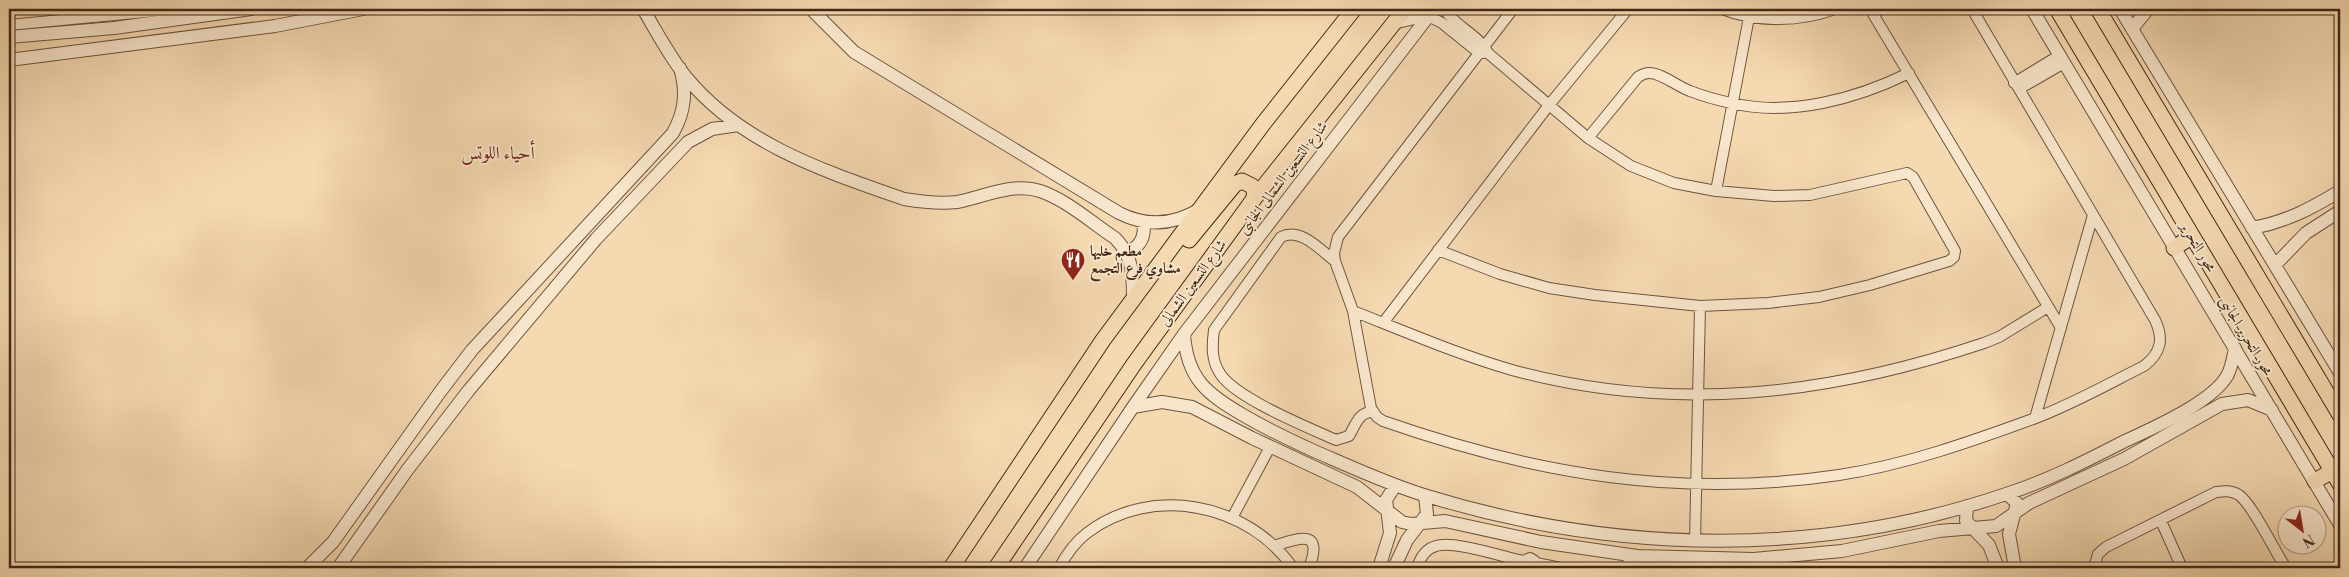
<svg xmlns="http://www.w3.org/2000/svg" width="2349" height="577" viewBox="0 0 2349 577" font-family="'Libre Bodoni',Amiri,serif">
	<rect width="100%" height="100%" fill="#f5d9b1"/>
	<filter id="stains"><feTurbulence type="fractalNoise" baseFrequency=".004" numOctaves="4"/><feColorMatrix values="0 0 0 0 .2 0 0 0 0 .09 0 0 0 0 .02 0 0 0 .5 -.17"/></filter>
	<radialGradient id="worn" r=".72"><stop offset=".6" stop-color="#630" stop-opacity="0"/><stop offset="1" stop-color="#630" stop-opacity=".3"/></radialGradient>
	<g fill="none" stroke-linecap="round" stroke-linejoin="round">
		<defs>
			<path id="minor" d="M 1513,9 L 1338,237 L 1334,253 L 1335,261 L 1353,311 L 1371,408 L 1377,417 L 1383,421 C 1535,474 1678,499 1839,475 C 1905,465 1970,442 2033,419 C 2071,405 2108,384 2144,366 C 2161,353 2164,339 2155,320 L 1972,9
				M 1722,9 C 1756,23 1801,22 1835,9
				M 1870,9 L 2061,328
				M 1393,24 L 1428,16 L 1442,23 L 1478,52 L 1483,53
				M 9,25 L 177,9
				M 2014,83 L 2060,55
				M 2019,89 L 2064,63
				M 1588,138 L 1638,77 C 1641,75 1644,73 1649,73 C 1662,73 1678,87 1690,91 C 1703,96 1717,100 1731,103 C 1790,117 1856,99 1909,73
				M 1716,191 L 1749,17
				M 1438,250 L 1500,274 L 1549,288 L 1595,295 L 1700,306 L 1768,303 L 1819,297 L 1870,285 L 1949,261 L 1954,257 L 1955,251 L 1913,177 L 1907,173 L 1810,195 L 1774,196 L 1716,191 L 1674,183 L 1631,166 L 1588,138 L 1489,54 C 1479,35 1456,27 1444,9
				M 1335,261 C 1320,250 1301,227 1281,237 L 1214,330 C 1212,346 1211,361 1221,375 C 1238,399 1307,427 1336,440 L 1349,436 C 1355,426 1359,411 1373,412
				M 1353,311 C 1406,332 1457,354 1512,370 C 1673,414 1829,395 1984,343 L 1999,337 L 2048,307
				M 1383,323 L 1549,105 L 1628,9
				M 2035,418 L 2093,215
				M 1232,518 L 1270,447
				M 2161,521 L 2182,568
				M 1695,541 L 1700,306
				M 1274,546 C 1299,538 1324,528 1309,568
				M 1536,563 L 1561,568
				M 1059,568 C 1066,555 1075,542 1087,533 C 1151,484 1248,503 1293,568
				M 1417,568 C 1420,558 1425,549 1436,546 C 1452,540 1504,557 1523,561
				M 1523,568 L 1523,561 L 1530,558 L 1535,561 L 1535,568
				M 1628,568 L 1629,555
				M 1646,568 L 1646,557
				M 2094,568 L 2098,554 L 2106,547 L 2216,492 C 2224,491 2231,490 2239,495 C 2253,505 2275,552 2286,568"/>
			<path id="tertiary" d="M 643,9 C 657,32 669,56 686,77 C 741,144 824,171 904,199 C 922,202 939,204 957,202 C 984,197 1012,182 1040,191 C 1067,200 1092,223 1115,238 C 1133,256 1133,275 1133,299
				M 811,9 L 854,52 L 1119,213 C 1147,227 1174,225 1200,209
				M 2032,9 L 2340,525
				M 2120,9 L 2340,373
				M 2132,29 L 2148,9
				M 9,37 L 114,28 L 251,9
				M 9,60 L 275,26 L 363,9
				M 2252,228 C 2286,222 2312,208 2340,191
				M 1127,252 C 1140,247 1146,237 1143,222
				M 2276,264 L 2306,233 L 2340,211
				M 1184,334 C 1187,379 1207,394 1243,415 C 1265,428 1288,439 1312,450 C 1349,466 1387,484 1427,496 C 1616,554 1821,558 2009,493 C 2049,480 2086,461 2123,442 C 2151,429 2211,403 2227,376 C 2232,367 2233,358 2235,348
				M 1133,407 L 1162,402 L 1192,407 L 1252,438 L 1357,487 L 1402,522 L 1411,524 L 1445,521 L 1541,542 L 1637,556 L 1754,559 L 1842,551 L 1939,531 L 1996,526 L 2029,503 L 2124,459 L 2222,404 L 2248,400 L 2272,410
				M 2007,494 L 2017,503 L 2009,534 L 2015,568
				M 1967,506 L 1966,521 L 1989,545 L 1998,568
				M 307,568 L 333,542 L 440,392 L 472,350 L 673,133 C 685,111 687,92 680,68
				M 338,568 L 408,469 L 469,390 L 596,239 L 688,142 L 712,129 L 738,125
				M 1025,568 L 1133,407 L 1184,334 L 1434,9
				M 1379,568 L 1390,533 L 1386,500 L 1395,486
				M 1394,568 L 1407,540 L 1427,514 L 1425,496"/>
			<path id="primary" d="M 2057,9 L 2340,484
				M 2098,9 L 2340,415
				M 1189,240 L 1235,184 L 1242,181 L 1252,186 L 1255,193 L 1253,200
				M 2174,248 L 2191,237
				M 2315,481 L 2332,471
				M 951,568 L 1103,340 L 1263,124 L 1354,9
				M 996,568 L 1134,364 L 1253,200 L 1405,9"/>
		</defs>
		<!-- minor casing -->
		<use href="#minor" stroke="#6f543f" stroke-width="12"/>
		<!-- tertiary casing -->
		<use href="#tertiary" stroke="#6f543f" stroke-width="14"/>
		<!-- primary casing -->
		<use href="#primary" stroke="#422819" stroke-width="17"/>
		<!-- minor -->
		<use href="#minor" stroke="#f8e6cc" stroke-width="10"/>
		<!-- tertiary -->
		<use href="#tertiary" stroke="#f8e6cc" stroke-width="12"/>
		<!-- primary -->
		<use href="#primary" stroke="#f5d9b1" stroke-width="15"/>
	</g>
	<!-- icons -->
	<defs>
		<symbol id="restaurant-pin" viewBox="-11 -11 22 30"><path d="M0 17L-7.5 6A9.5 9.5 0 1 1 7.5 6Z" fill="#8f2418" stroke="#f8e6cc"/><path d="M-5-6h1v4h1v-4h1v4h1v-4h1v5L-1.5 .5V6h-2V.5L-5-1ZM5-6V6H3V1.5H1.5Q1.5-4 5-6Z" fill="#fff"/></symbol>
	</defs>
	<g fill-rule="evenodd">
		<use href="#restaurant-pin" x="1059" y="246" width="28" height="38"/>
	</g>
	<g text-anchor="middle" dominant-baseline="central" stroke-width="4" stroke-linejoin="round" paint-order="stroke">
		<!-- street labels -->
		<g font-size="15" fill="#422819" stroke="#f8e6cc">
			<text transform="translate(1283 178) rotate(-53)">شارع التسعين الشمالى الجانبى</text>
			<text transform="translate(2198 247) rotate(59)">محور التحرير</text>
			<text transform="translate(1193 283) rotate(-54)">شارع التسعين الشمالى</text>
			<text transform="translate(2246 336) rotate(59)">محور التحرير الجانبى</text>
		</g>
		<!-- poi labels -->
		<g font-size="15" font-weight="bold" fill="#422819" stroke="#f8e6cc" text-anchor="start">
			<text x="1090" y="251">مطعم خليها<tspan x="1090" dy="17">مشاوي فرع التجمع</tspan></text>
		</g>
		<!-- quarter labels -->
		<g font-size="18" fill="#7a1f14" stroke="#f8e6cc">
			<text x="498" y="153">أحياء اللوتس</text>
		</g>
	</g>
	<!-- margin -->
	<rect width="2349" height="577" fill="none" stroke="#f5d9b1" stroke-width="30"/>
	<rect x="10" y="10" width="2329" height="557" fill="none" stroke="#422819" stroke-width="2.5"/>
	<rect x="15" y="15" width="2319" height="547" fill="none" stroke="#422819"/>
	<!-- north arrow -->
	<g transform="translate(2302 530) rotate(149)"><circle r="24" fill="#f8e6cc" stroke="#af9a84"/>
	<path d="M0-4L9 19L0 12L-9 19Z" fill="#8f2418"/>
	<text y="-8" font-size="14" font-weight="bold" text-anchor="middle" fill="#422819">N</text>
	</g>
	<rect width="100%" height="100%" filter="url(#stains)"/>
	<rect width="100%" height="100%" fill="url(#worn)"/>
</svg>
